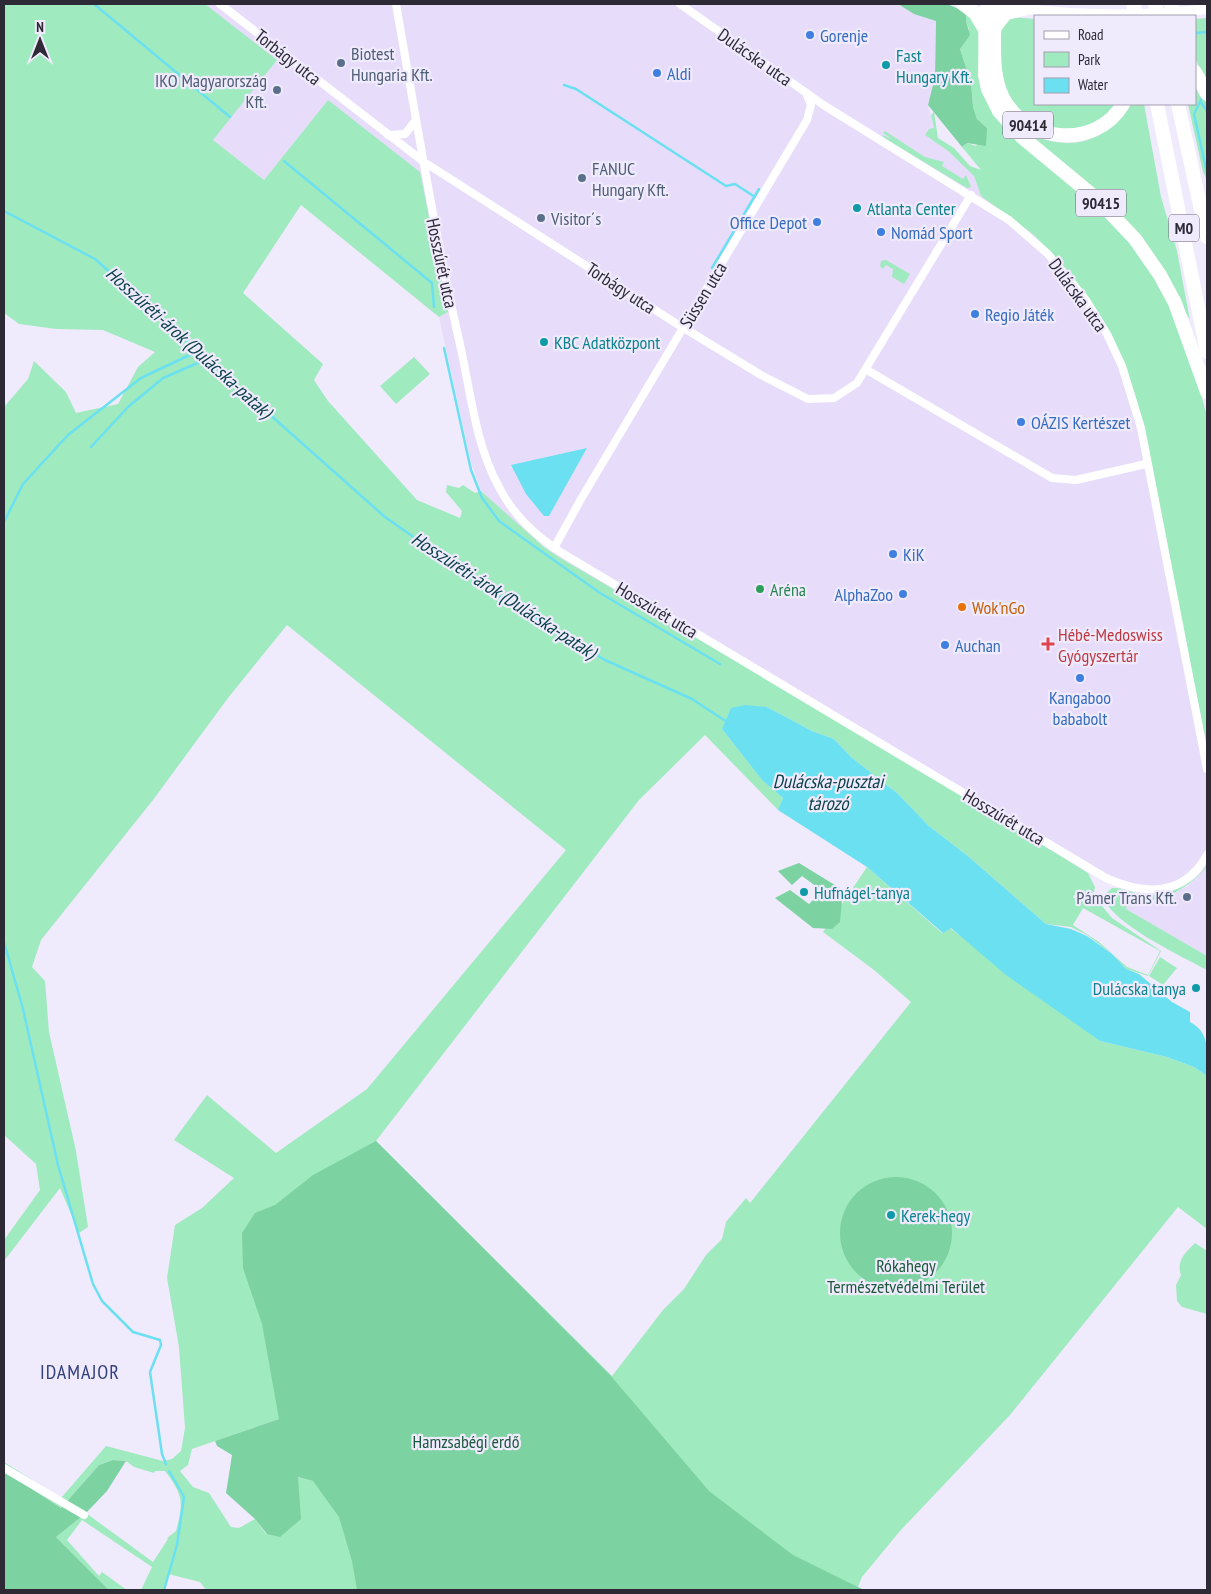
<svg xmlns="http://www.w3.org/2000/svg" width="1211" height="1594" viewBox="0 0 1211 1594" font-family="'PT Sans Narrow',sans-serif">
	<rect width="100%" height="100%" fill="#f0eafd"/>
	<!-- built -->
	<path fill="#e7ddfb" d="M 205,4 L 905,4 L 936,20 L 935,77 L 928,105 L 934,128 L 925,135 L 948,151 L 974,176 L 981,196 L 1034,235 L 1072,275 L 1106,325 L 1128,374 L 1137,401 L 1207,746 L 1207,865 L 1205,868 L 1188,883 L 1164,893 L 1143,894 L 1106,882 L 908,762 L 562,559 L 530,535 L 481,491 L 471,462 L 439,317 L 448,312 L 434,247 L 328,100 L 264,180 L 213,140 Z
		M 1207,867 L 1207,956 L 1126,909 L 1127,906 L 1160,900 L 1188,886 Z"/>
	<!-- green -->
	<path fill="#a0eabf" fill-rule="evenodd" d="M 4,4 L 205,4 L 277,60 L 213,140 L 264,180 L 328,100 L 420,172 L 448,312 L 439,317 L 301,205 L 243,293 L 323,364 L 314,380 L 328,401 L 417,500 L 460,518 L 462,511 L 446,492 L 447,485 L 459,488 L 463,485 L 475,493 L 481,491 L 544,547 L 562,559 L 908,762 L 1088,873 L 1095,887 L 1094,892 L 1084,896 L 1074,895 L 1073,898 L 1097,900 L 1112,918 L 1161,951 L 1148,976 L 1126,969 L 1112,954 L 1087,935 L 1071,927 L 1046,924 L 969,857 L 929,826 L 897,793 L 851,757 L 834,739 L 812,731 L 767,707 L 722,729 L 762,780 L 783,798 L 778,810 L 705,735 L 639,800 L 376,1141 L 612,1376 L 663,1310 L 684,1289 L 706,1255 L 722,1239 L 726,1222 L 746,1198 L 750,1203 L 911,1002 L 874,970 L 823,932 L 867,867 L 942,933 L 950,928 L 1100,1041 L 1167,1057 L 1194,1067 L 1207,1076 L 1207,1229 L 1178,1207 L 1010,1415 L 900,1531 L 862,1577 L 858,1587 L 864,1590 L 206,1590 L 200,1582 L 168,1574 L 163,1590 L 141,1590 L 152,1567 L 82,1520 L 67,1540 L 99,1576 L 102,1572 L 127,1590 L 109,1590 L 56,1537 L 86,1513 L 153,1562 L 168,1539 L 167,1538 L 176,1531 C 184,1502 183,1495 165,1471 L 155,1471 L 154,1473 L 134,1467 L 126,1461 L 113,1460 L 99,1465 L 61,1508 L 4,1471 L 4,1462 L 61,1498 L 106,1446 L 163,1461 L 172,1459 L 181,1451 L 185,1428 L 179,1347 L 167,1278 L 175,1225 L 202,1208 L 234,1178 L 174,1140 L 207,1095 L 276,1153 L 367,1089 L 566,850 L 287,625 L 228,698 L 153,800 L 41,940 L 32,967 L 45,981 L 49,1032 L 76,1151 L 88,1227 L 79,1233 L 60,1188 L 4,1261 L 4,1240 L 40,1190 L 36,1164 L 4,1135 L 4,407 L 28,379 L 34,361 L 66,392 L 76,413 L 118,404 L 138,367 L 155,352 L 103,330 L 56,329 L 19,324 L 4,313 ZM 1083,908 L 1160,951 L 1148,975 L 1127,967 L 1099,942 L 1073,925 ZM 279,1419 L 313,1481 L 297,1477 L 298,1487 L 266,1534 L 255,1519 L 239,1528 L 231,1527 L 209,1493 L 193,1487 L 180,1471 L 188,1465 L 192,1449 Z
		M 966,12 L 978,26 L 979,53 L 990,104 L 1118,227 L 1151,269 L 1174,306 L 1190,351 L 1207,417 L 1207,746 L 1137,401 L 1128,374 L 1106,325 L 1072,275 L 1034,235 L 981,196 L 974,176 L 948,151 L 925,135 L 929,129 L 934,128 L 931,115 L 934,112 L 938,138 L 954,148 L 970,166 L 981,170 L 962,147 L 967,143 L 976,146 L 987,128 L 977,119 L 973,107 L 971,82 L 960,49 L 969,29 L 966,21 Z
		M 1013,17 L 1035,19 L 1035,104 L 1118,104 L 1099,122 L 1068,131 L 1032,122 L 1007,97 L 998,52 L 1001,26 Z
		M 1207,18 L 1207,86 L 1195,57 L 1195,19 Z
		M 1195,84 L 1207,104 L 1207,180 L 1203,172 L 1188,104 L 1195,104 Z
		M 1131,104 L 1144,104 L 1161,197 L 1177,251 L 1190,320 L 1158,263 L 1032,136 C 1043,139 1055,143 1067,143 C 1092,144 1120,126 1131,104 Z
		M 885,131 L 925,157 L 944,162 L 942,166 L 963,179 L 966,175 L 971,187 L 967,188 L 884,138 L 882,135 L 892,139 L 883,133 Z
		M 886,260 L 910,274 L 904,284 L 892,277 L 893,269 L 886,265 L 883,269 L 880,266 L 881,261 Z
		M 414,357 L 430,374 L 396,404 L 380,386 Z
		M 1207,865 L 1207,867 C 1183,894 1161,900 1127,906 L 1126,909 L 1207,956 L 1207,970 C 1185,958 1104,920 1104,895 L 1112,888 C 1122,887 1132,893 1143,894 C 1168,897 1193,885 1207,865 Z
		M 1160,957 L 1177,968 L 1163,985 L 1149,976 Z
		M 1195,1243 L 1207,1251 L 1207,1314 L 1182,1307 L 1177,1301 L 1176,1285 L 1181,1275 C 1176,1261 1185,1253 1195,1243 Z"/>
	<!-- forest -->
	<path fill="#7dd2a2" d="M 898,4 L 947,4 L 966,12 L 966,21 L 970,35 L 960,49 L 971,82 L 973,107 L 977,119 L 987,128 L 986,146 L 967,143 L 962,147 L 928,105 L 935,77 L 936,21 L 914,14 Z
		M 799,863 L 843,890 L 840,922 L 832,929 L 813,928 L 775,898 L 790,890 L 809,904 L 816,897 L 817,887 L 802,876 L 792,885 L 778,871 Z
		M 376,1141 L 611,1376 L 709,1491 L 793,1555 L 864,1590 L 357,1590 L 352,1561 L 339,1517 L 313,1481 L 298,1477 L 301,1519 L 280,1537 L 267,1534 L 255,1519 L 226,1493 L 232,1455 L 217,1446 L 215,1441 L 279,1419 L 262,1324 L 243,1268 L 242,1233 L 255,1213 L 275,1205 L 313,1175 Z
		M840 1233a56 56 0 1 1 112 0a56 56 0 1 1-112 0Z
		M 113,1460 L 126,1461 L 107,1491 L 86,1513 L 56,1537 L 109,1590 L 4,1590 L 4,1471 L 61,1508 L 99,1465 Z"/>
	<!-- water -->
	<path fill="#6be0f1" d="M 587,448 L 549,516 L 544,516 L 526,494 L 511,465 Z
		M 745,705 L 767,707 L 812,731 L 834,739 L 851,757 L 897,793 L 929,826 L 969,857 L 1046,924 L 1071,929 L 1087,936 L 1112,954 L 1126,969 L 1139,974 L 1172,1002 L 1190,1012 L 1190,1022 C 1211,1033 1207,1053 1207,1076 L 1194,1067 L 1167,1057 L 1100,1041 L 1006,975 L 951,928 L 943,933 L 867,867 L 778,810 L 783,798 L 762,780 L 722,729 L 731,708 Z"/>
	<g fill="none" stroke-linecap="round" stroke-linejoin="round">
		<!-- stream -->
		<path stroke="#6be0f1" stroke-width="2.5" d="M 94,4 L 230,117
			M 1195,33 L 1207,32
			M 564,85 L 576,89 L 726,186 L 735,184 L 755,197
			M 1202,98 L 1194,114 L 1207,173
			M 1200,101 L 1207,111
			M 284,161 L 432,283 L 434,307
			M 4,211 L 95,259 L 385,517 L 495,594 L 605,660 L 692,699 L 727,722
			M 712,268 L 759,189
			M 444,348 L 471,470 L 482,498 L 499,521 L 600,593 L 720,664
			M 91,447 L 128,407 L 163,378 L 207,359
			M 4,522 L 23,484 L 68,435 L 141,378 L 198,351
			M 4,942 L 23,1009 L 58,1165 L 93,1284 L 102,1301 L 133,1332 L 160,1340 L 161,1345 L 150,1372 L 162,1454 L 166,1464
			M 164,1590 L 177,1545 L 184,1497 L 169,1471"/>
		<!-- street -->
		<path stroke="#fff" stroke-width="8" d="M 220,4 L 424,162 L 674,322 L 761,375 L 808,399 L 834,398 L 857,383 L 971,195
			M 396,4 C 416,119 435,235 461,349 C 471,395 476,446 499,487 C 514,517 539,539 567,556 L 1106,878 C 1144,895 1184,897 1207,855
			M 680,4 L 825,106 L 1009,220 L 1048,254 L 1086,300 L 1107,334 L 1122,366 L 1141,428 L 1207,769
			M 388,135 L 405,134 L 416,120
			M 867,370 L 1052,478 L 1076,480 L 1146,464
			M 554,548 L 581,499 L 807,120 L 811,105 L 806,93
			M 4,1468 L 84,1515"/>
		<!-- secondary -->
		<path stroke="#fff" stroke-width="10" d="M 992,4 C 1064,16 1135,18 1207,9"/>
		<!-- highway -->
		<path stroke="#fff" stroke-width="14" d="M 963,4 L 975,13 L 984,28
			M 1133,4 L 1137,16
			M 1155,4 L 1158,16
			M 1171,4 L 1175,16
			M 995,27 L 1006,13 L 1024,9
			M 1195,72 L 1207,94
			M 1123,104 C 1096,150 1027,143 1003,98 C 993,78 994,56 994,34 C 995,24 996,13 992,4 L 986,10 L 985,75 L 988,89 L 999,111 L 1022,137 L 1098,200 L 1135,239 L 1160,275 L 1175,303 L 1207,392
			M 1157,104 L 1207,352
			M 1178,104 L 1207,237"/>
	</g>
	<!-- markers -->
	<g fill="#3f7fe0" stroke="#f0eafd" stroke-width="2">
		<circle cx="810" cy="35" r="5"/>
		<circle cx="657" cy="73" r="5"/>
		<circle cx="817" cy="222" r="5"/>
		<circle cx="881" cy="232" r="5"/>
		<circle cx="975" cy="314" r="5"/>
		<circle cx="1021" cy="422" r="5"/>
		<circle cx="893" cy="554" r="5"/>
		<circle cx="903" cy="594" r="5"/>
		<circle cx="945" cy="645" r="5"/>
		<circle cx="1080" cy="678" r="5"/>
	</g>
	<g fill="#5c6f8a" stroke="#f0eafd" stroke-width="2">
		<circle cx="341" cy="63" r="5"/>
		<circle cx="277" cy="90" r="5"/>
		<circle cx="582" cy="178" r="5"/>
		<circle cx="541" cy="218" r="5"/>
		<circle cx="1187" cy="897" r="5"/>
	</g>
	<g fill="#0f9aa8" stroke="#f0eafd" stroke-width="2">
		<circle cx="886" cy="65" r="5"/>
		<circle cx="857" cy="208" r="5"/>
		<circle cx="544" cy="342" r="5"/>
		<circle cx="804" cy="892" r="5"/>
		<circle cx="1196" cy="988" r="5"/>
		<circle cx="891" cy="1215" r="5"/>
	</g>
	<circle fill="#2e9e5b" stroke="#f0eafd" stroke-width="2" cx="760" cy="589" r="5"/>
	<circle fill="#e8710a" stroke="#f0eafd" stroke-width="2" cx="962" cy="607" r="5"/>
	<path fill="#e0444e" stroke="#f0eafd" stroke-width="2" d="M1045.5 636.5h5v5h5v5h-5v5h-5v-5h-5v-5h5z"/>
	<g text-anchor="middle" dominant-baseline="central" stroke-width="4.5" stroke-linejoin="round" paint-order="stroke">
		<!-- shield labels -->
		<g fill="#f0eafd" stroke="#686371" stroke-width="1">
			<rect x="1003" y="111.5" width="50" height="27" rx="4"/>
			<rect x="1076" y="189.5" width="50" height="27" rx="4"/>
			<rect x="1169" y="214.5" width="30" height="27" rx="4"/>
		</g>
		<g font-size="16" font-weight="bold" fill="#2d2935">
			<text x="1028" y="125">90414</text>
			<text x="1101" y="203">90415</text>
			<text x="1184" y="228">M0</text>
		</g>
		<!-- shop labels -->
		<g font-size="18" fill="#366cbe" stroke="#f0eafd" text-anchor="start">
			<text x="820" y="35">Gorenje</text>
			<text x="667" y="73">Aldi</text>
			<text x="807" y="222" text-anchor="end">Office Depot</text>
			<text x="891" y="232">Nomád Sport</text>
			<text x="985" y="314">Regio Játék</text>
			<text x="1031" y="422">OÁZIS Kertészet</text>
			<text x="903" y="554">KiK</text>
			<text x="893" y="594" text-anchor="end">AlphaZoo</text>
			<text x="955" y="645">Auchan</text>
			<text x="1080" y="697" text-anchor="middle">Kangaboo<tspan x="1080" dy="21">bababolt</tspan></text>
		</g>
		<!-- service labels -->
		<g font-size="18" fill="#4e5e75" stroke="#f0eafd" text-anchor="start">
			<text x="351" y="53">Biotest<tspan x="351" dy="21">Hungaria Kft.</tspan></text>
			<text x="267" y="80" text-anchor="end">IKO Magyarország<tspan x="267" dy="21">Kft.</tspan></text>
			<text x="592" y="168">FANUC<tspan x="592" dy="21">Hungary Kft.</tspan></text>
			<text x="551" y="218">Visitor´s</text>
			<text x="1177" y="897" text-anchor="end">Pámer Trans Kft.</text>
		</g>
		<!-- culture labels -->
		<g font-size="18" fill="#0d838f" stroke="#f0eafd" text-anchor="start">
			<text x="896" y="55">Fast<tspan x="896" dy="21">Hungary Kft.</tspan></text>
			<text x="867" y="208">Atlanta Center</text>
			<text x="554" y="342">KBC Adatközpont</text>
			<text x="814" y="892">Hufnágel-tanya</text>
			<text x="1186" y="988" text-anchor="end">Dulácska tanya</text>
			<text x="901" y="1215">Kerek-hegy</text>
		</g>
		<!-- street labels -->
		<g font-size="18" fill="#2d2935" stroke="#f0eafd">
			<text transform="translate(288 57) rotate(38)">Torbágy utca</text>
			<text transform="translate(755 57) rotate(35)">Dulácska utca</text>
			<text transform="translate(442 263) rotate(78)">Hosszúrét utca</text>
			<text transform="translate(621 288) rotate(33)">Torbágy utca</text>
			<text transform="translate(703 295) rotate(-59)">Süssen utca</text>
			<text transform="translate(1078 295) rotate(54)">Dulácska utca</text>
			<text transform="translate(657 610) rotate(31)">Hosszúrét utca</text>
			<text transform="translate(1004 817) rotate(31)">Hosszúrét utca</text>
		</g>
		<!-- leisure labels -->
		<g font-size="18" fill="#27864d" stroke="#f0eafd" text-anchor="start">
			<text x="770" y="589">Aréna</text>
		</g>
		<!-- food labels -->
		<g font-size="18" fill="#c56008" stroke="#f0eafd" text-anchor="start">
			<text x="972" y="607">Wok'nGo</text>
		</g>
		<!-- health labels -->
		<g font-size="18" fill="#be3a42" stroke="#f0eafd" text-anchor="start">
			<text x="1058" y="634">Hébé-Medoswiss<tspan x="1058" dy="21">Gyógyszertár</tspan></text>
		</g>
		<!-- park labels -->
		<g font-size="18" fill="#1a593b" stroke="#f0eafd">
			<text x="906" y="1265">Rókahegy<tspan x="906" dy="21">Természetvédelmi Terület</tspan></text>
			<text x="466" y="1441">Hamzsabégi erdő</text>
		</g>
		<!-- water labels -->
		<g font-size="19" font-style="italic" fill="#0b424a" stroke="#f0eafd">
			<text transform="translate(189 342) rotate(42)">Hosszúréti-árok (Dulácska-patak)</text>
			<text transform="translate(504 595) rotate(33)">Hosszúréti-árok (Dulácska-patak)</text>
			<text x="828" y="781">Dulácska-pusztai<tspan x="828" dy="22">tározó</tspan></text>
		</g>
		<!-- quarter labels -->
		<g font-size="20" letter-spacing="1" fill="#33417c" stroke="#f0eafd">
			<text x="80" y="1372">IDAMAJOR</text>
		</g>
	</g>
	<!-- border -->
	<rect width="1211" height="1594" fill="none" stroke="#2d2935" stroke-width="10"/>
	<!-- legend -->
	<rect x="1034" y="15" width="162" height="90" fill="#f0eafd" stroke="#a29dad"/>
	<rect x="1044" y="31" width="25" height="8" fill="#ffffff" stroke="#a29dad"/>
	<text x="1078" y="40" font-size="15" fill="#2d2935">Road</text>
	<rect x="1044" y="52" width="25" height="15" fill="#a0eabf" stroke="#a29dad"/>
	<text x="1078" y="65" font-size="15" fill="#2d2935">Park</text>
	<rect x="1044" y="78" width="25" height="15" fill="#6be0f1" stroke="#a29dad"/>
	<text x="1078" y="90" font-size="15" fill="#2d2935">Water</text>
	<!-- north arrow -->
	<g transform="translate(40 40)" stroke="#f0eafd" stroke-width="4" paint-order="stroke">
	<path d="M0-4L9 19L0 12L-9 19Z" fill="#2d2935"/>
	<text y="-8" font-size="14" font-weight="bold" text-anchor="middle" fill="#2d2935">N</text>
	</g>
</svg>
